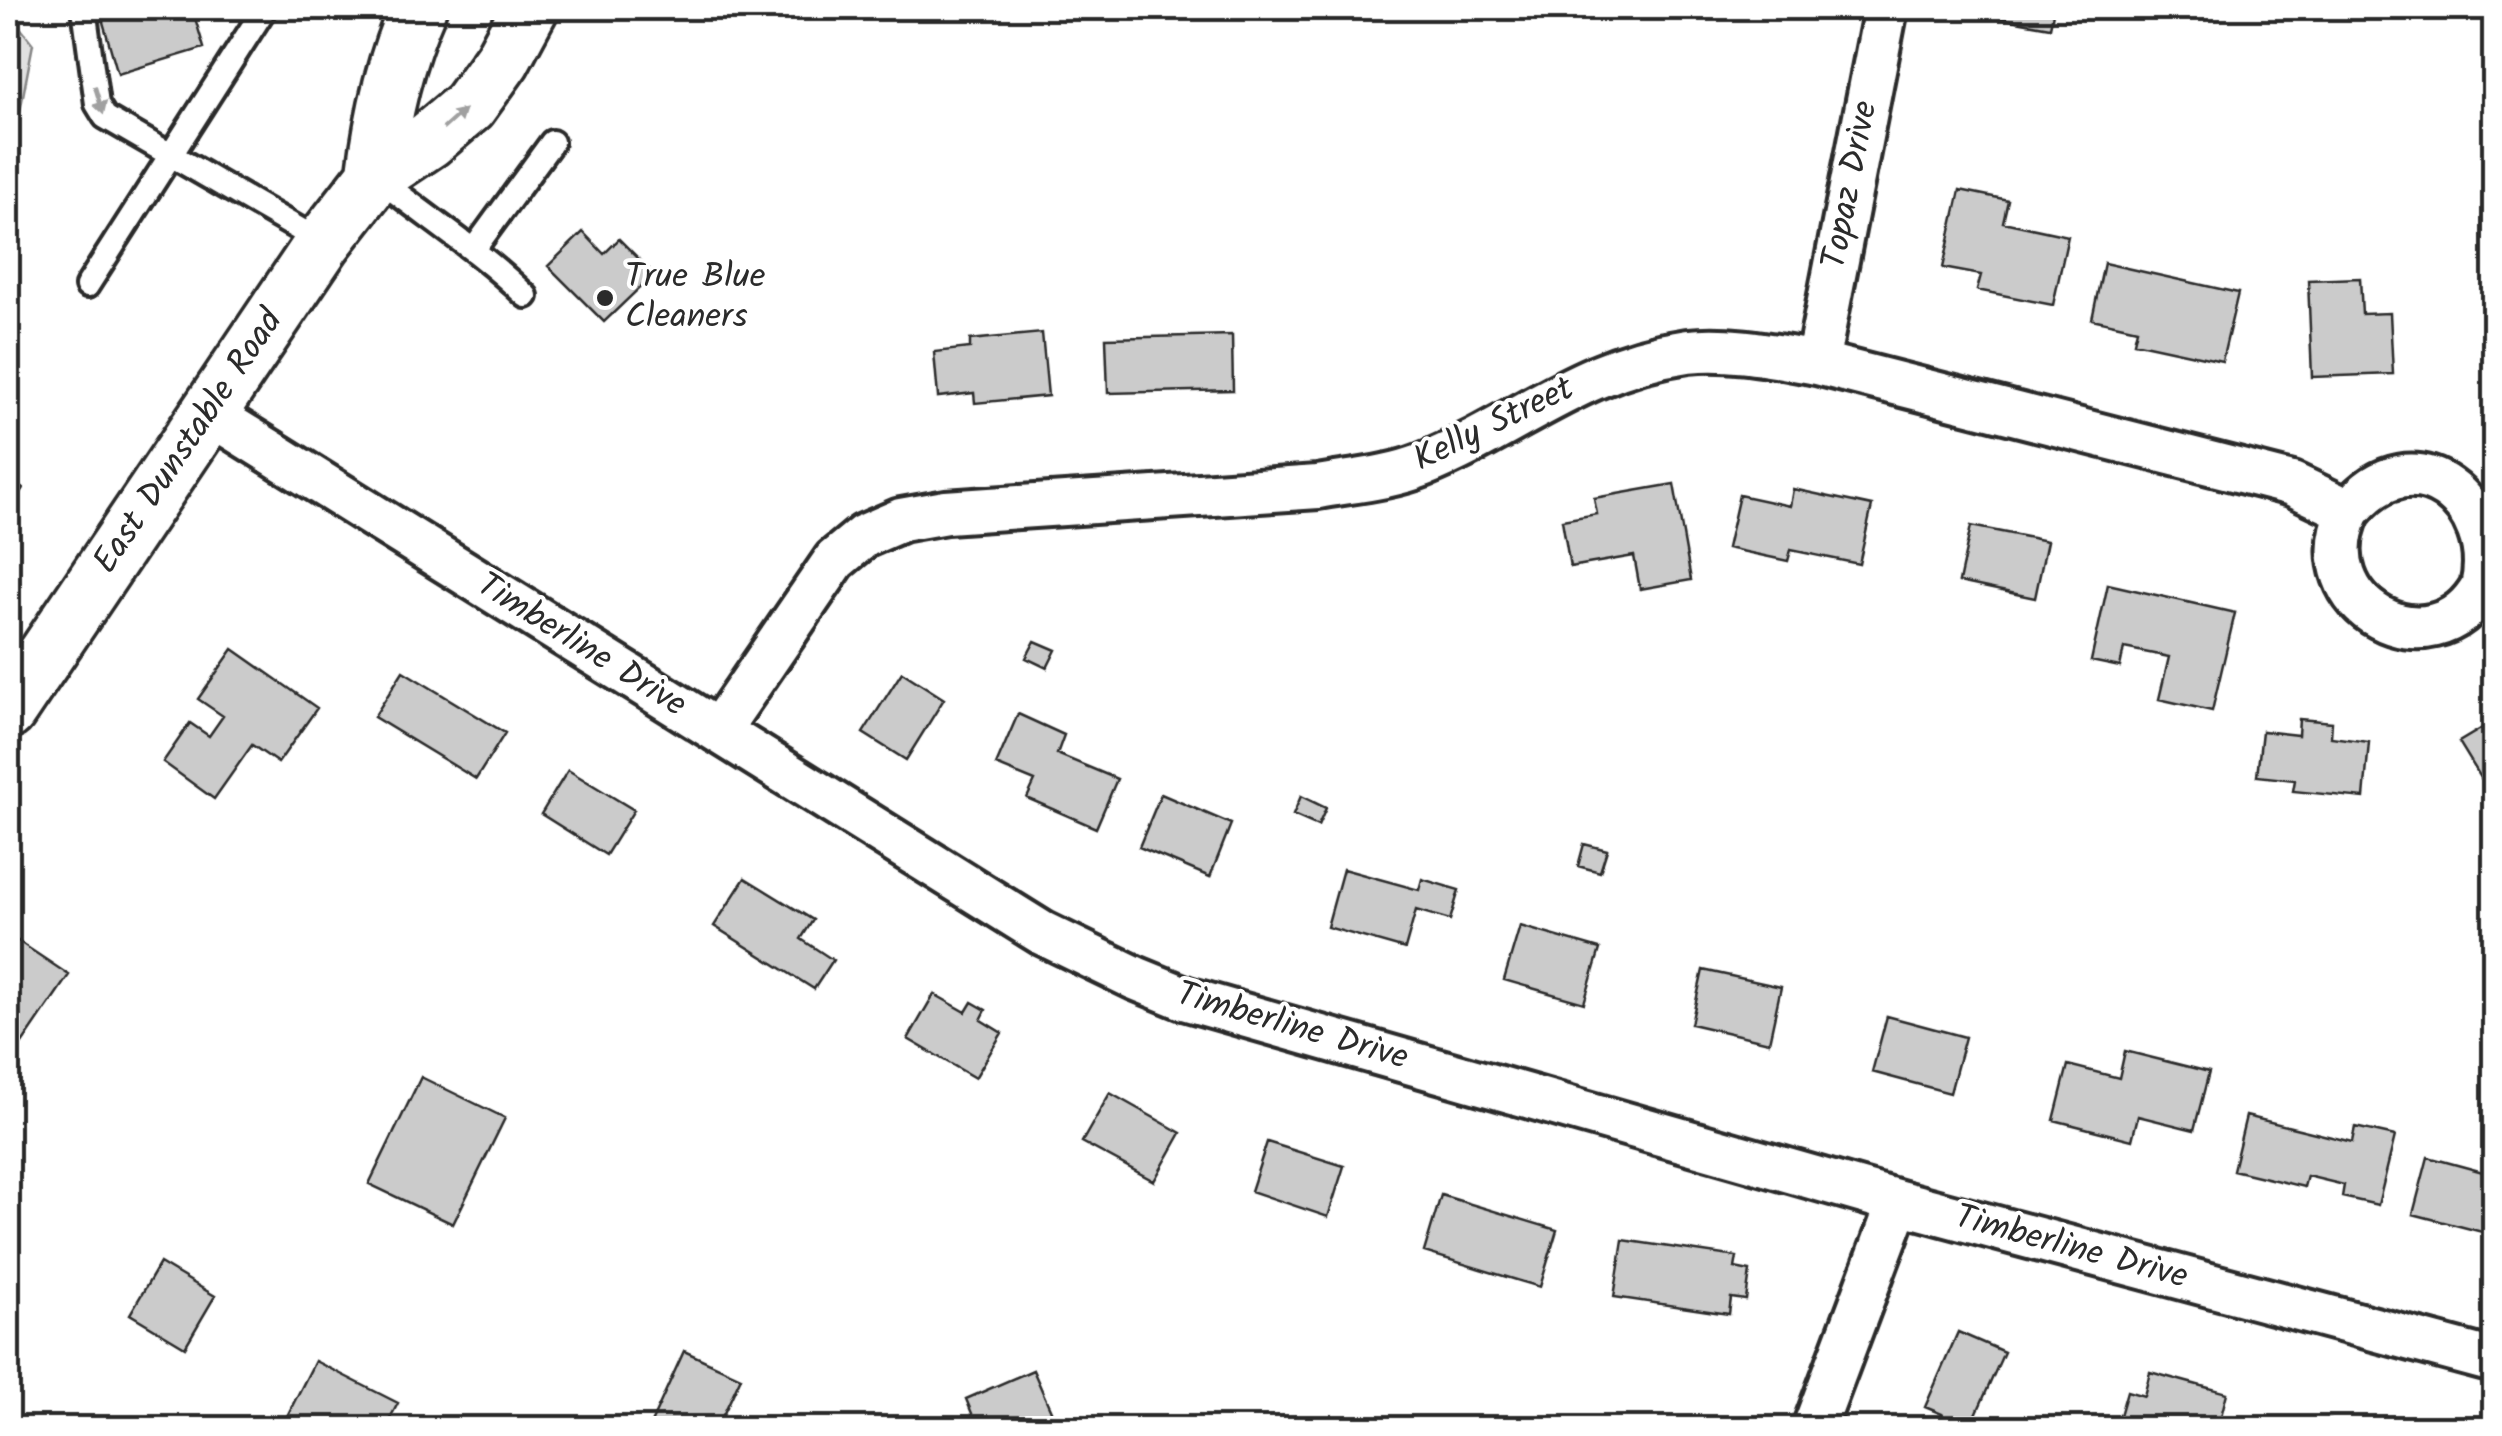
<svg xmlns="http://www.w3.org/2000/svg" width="2502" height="1436" viewBox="0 0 2502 1436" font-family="Kalam,sans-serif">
	<rect width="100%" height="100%" fill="#fff"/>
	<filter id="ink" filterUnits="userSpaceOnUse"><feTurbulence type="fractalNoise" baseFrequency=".01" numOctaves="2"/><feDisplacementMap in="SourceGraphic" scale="20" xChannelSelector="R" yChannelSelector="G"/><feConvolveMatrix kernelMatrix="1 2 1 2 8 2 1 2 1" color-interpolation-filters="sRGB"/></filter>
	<g filter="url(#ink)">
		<!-- green -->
		<path fill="#e0e0e0" stroke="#868686" stroke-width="2.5" d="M 8,12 L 33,44 L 8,174 Z"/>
		<!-- building -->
		<path fill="#cbcbcb" stroke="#2b2b2b" stroke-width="2.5" d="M 99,8 L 192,8 L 204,48 L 118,74 Z
			M 1983,8 L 2054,8 L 2050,27 L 1982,15 Z
			M 1960,190 L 2008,200 L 2003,222 L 2068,236 L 2053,305 L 1977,290 L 1981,275 L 1943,268 Z
			M 583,232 L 604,254 L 619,239 L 654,274 L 604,322 L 548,266 Z
			M 2104,263 L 2238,293 L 2222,361 L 2134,342 L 2137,329 L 2092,319 Z
			M 2360,278 L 2362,314 L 2390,313 L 2393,374 L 2312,377 L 2308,280 Z
			M 1042,333 L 1048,396 L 975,403 L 974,393 L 938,397 L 934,352 L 970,348 L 970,340 Z
			M 1232,335 L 1233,390 L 1108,393 L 1106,338 Z
			M 8,477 L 23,488 L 8,511 Z
			M 1674,484 L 1691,580 L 1640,589 L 1634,556 L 1570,567 L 1562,520 L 1597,514 L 1594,498 Z
			M 1793,489 L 1872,506 L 1859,564 L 1791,550 L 1788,561 L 1727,548 L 1739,495 L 1790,506 Z
			M 1971,526 L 2047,541 L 2035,598 L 1959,582 Z
			M 2108,584 L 2235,613 L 2212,711 L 2159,699 L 2169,657 L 2124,648 L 2120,667 L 2091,661 Z
			M 1035,641 L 1056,650 L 1047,668 L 1026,658 Z
			M 233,649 L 317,708 L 278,763 L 252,745 L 214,799 L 163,762 L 190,723 L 209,736 L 223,716 L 198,699 Z
			M 403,671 L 505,733 L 476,779 L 374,717 Z
			M 902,672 L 944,699 L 906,760 L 863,733 Z
			M 1018,714 L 1064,735 L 1057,754 L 1117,779 L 1096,828 L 1027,798 L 1035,781 L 996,765 Z
			M 2299,719 L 2332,722 L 2331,737 L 2369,742 L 2364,798 L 2293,791 L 2295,780 L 2257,776 L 2262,731 L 2298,735 Z
			M 2494,721 L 2494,799 L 2459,742 Z
			M 568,770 L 634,810 L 606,855 L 541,814 Z
			M 1161,794 L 1231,824 L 1210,877 L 1139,847 Z
			M 1301,796 L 1326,808 L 1318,826 L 1293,815 Z
			M 1584,844 L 1607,850 L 1600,872 L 1578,866 Z
			M 1343,869 L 1419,890 L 1422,879 L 1459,890 L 1450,920 L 1416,910 L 1405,949 L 1327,927 Z
			M 745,878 L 813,920 L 801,939 L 833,960 L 814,989 L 714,926 Z
			M 1520,926 L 1600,949 L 1584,1003 L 1504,980 Z
			M 12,937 L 69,975 L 13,1057 L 8,1054 L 8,944 Z
			M 1703,970 L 1781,987 L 1769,1042 L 1691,1024 Z
			M 934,994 L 966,1012 L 972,1002 L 986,1010 L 981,1020 L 1002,1033 L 975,1078 L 908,1039 Z
			M 1887,1016 L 1965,1037 L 1950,1093 L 1872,1072 Z
			M 2125,1051 L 2209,1072 L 2194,1130 L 2138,1116 L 2132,1140 L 2054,1120 L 2068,1065 L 2119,1078 Z
			M 421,1077 L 505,1118 L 453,1224 L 369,1184 Z
			M 1110,1093 L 1181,1133 L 1154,1181 L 1082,1142 Z
			M 2246,1116 L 2352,1142 L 2355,1127 L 2395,1136 L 2378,1205 L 2342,1197 L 2344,1185 L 2307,1176 L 2304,1187 L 2233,1170 Z
			M 1267,1142 L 1344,1166 L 1328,1217 L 1251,1191 Z
			M 2428,1157 L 2494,1175 L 2494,1210 L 2486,1233 L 2413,1214 Z
			M 1441,1195 L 1557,1230 L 1540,1287 L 1424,1252 Z
			M 1623,1240 L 1737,1257 L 1735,1268 L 1750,1271 L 1746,1300 L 1731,1298 L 1729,1314 L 1614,1297 Z
			M 160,1263 L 215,1296 L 185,1347 L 130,1314 Z
			M 1958,1332 L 2004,1352 L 1970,1428 L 1936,1428 L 1942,1414 L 1925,1407 Z
			M 684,1351 L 741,1377 L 717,1428 L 663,1428 L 651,1423 Z
			M 315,1361 L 398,1403 L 385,1428 L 281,1428 Z
			M 1033,1370 L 1058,1427 L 978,1428 L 966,1399 Z
			M 2150,1372 L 2227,1393 L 2218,1428 L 2155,1428 L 2119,1419 L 2127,1391 L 2144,1396 Z
			M 2328,1420 L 2354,1428 L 2325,1428 Z"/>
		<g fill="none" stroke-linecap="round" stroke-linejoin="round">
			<defs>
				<path id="lane" d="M 84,8 L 97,104 L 105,117 L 323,243
					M 375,176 C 426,217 480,251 526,296
					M 474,249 L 552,142
					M 87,286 L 265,8"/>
				<path id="street" d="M 1817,363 L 1886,8
					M 210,414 L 1042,933 L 1135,978 L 1184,998 L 1899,1202 L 2494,1361
					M 718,731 L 835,560 L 864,536 L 901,520 L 946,512 L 1318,487 C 1352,481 1390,478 1423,465 C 1517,427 1580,366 1688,351 C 1729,346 1776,356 1817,363 L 2292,484 L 2349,511 C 2415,428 2502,507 2482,587 C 2433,674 2304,607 2349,511
					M 1814,1428 L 1899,1202"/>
				<path id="secondary" d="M 375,176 C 382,117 394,62 418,8
					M 8,711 L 323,243 L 375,176 L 429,140 L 469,106 L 502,60 L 530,8"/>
			</defs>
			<!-- lane casing -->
			<use href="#lane" stroke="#2b2b2b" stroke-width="30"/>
			<!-- street casing -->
			<use href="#street" stroke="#2b2b2b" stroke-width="50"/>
			<!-- secondary casing -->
			<use href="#secondary" stroke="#2b2b2b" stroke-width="62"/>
			<!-- lane -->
			<use href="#lane" stroke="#fff" stroke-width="22"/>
			<!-- street -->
			<use href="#street" stroke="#fff" stroke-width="42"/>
			<!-- secondary -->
			<use href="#secondary" stroke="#fff" stroke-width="55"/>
		</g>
		<!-- one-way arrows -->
		<defs><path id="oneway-solid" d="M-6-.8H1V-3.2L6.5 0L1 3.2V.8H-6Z" transform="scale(2.5)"/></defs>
		<g fill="#a0a0a0">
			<use href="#oneway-solid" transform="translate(99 100) rotate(73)"/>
			<use href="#oneway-solid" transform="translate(454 119) rotate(-42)"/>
		</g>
	</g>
	<!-- markers -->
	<circle fill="#2b2b2b" stroke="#fff" stroke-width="4" cx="605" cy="298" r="10"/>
	<g text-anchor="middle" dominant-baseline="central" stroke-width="8" stroke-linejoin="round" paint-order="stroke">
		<!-- street labels -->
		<g font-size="35" fill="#2b2b2b" stroke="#fff">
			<text transform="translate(1851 185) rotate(-79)">Topaz Drive</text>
			<text transform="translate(1494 425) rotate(-26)">Kelly Street</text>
			<text transform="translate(189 442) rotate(-56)">East Dunstable Road</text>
			<text transform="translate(581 646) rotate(32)">Timberline Drive</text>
			<text transform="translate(1292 1027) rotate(16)">Timberline Drive</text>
			<text transform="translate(2071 1248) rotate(15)">Timberline Drive</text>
		</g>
		<!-- poi labels -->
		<g font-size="35" fill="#2b2b2b" stroke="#fff" text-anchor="start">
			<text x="625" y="278">True Blue<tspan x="625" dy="40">Cleaners</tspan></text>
		</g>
	</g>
	<!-- margin -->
	<rect width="2502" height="1436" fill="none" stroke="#fff" stroke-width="40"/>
	<rect x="20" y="20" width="2462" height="1396" fill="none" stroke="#2b2b2b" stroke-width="4" filter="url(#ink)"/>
</svg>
